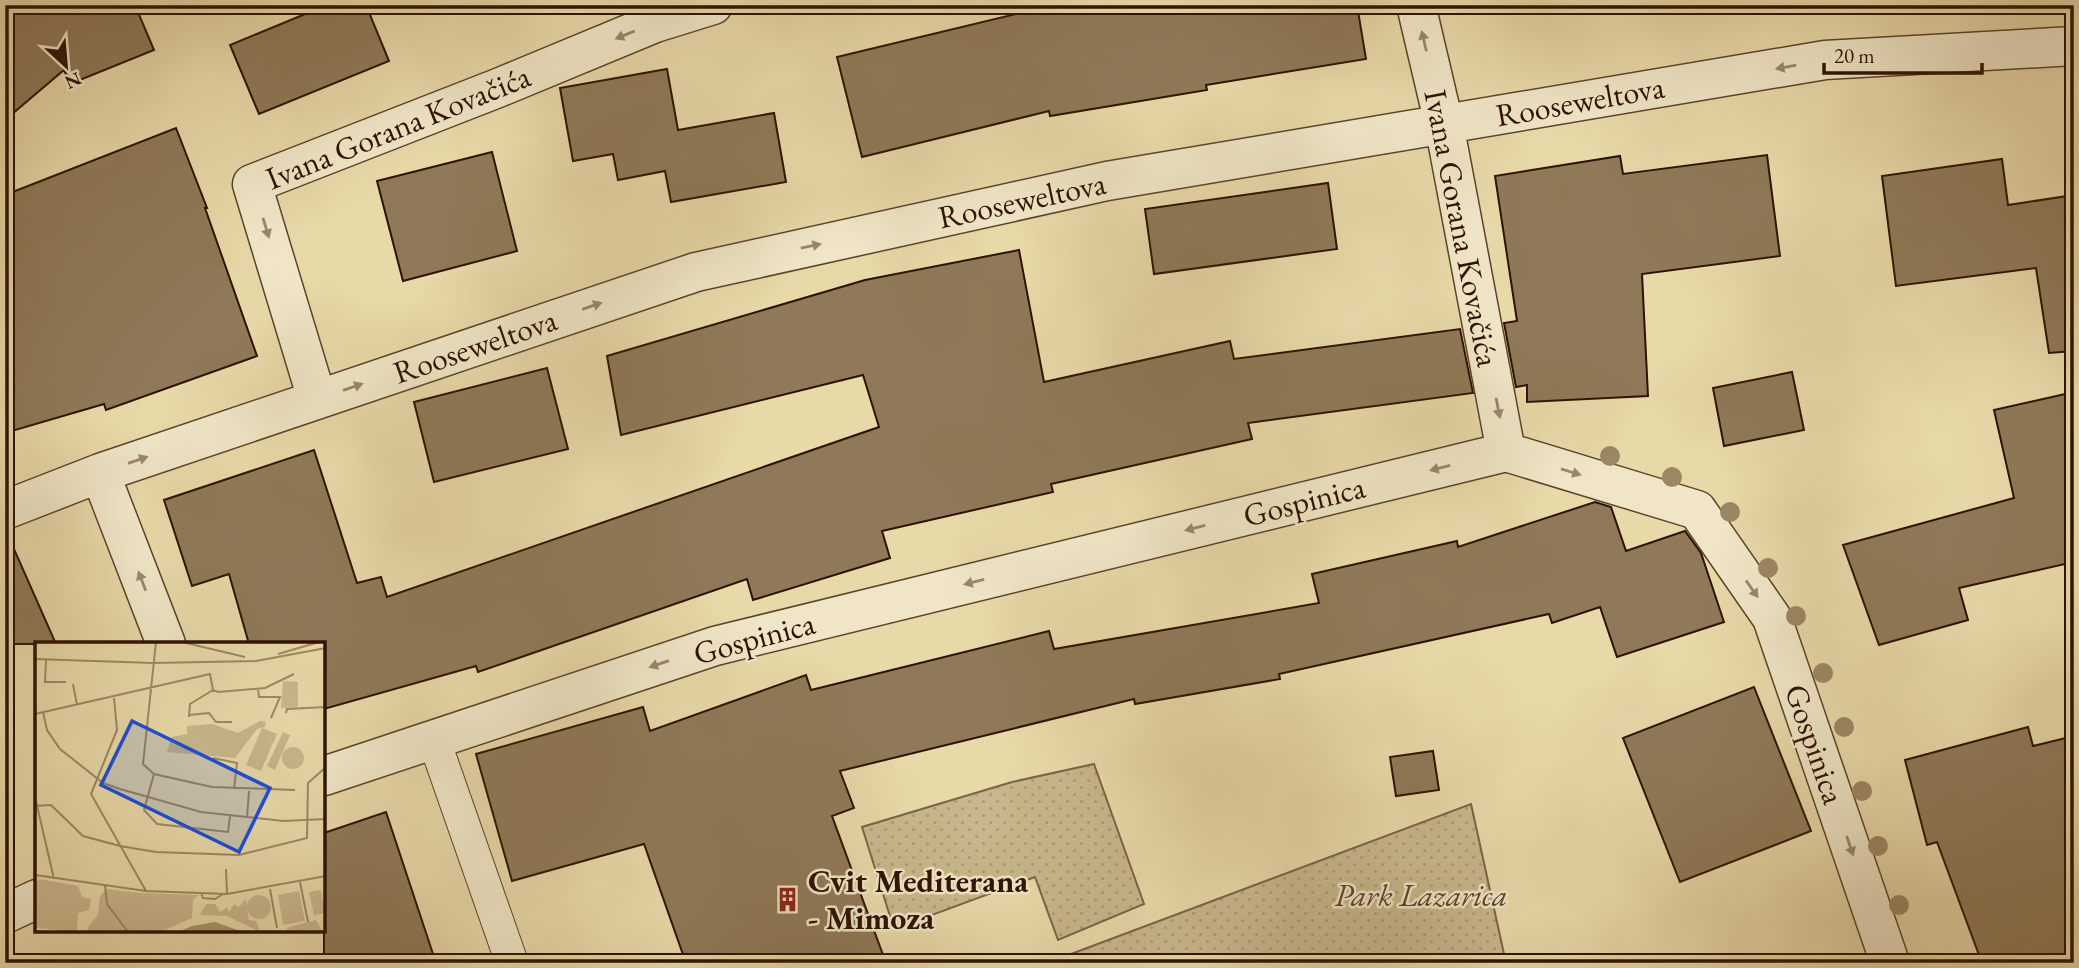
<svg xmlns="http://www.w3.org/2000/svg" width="2079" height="968" viewBox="0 0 2079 968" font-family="'EB Garamond',serif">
	<defs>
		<pattern id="park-dots" width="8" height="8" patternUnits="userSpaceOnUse" patternTransform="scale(1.75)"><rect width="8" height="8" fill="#c8b78c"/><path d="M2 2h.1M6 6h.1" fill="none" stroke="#ac9c77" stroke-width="1.8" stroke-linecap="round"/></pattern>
	</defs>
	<rect width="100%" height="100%" fill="#e8d9a9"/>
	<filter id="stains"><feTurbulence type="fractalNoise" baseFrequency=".00286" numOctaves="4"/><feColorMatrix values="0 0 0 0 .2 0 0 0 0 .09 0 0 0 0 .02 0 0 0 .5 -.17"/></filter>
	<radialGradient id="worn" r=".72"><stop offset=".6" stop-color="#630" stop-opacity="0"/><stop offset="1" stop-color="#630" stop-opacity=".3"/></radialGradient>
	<!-- park -->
	<path fill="url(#park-dots)" stroke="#7b6446" stroke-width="2" d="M 1094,764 L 1144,904 L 1058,940 L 1035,877 L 894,929 L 862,827 L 1012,782 Z
		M 1471,804 L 1506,963 L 1047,963 Z"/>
	<!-- building -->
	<path fill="#8f7958" stroke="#2e1200" stroke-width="2" d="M 5,5 L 135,5 L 154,50 L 70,84 L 64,70 L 5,120 Z
		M 327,5 L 366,5 L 389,61 L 259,114 L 230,45 Z
		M 1053,5 L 1357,5 L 1366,59 L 1206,85 L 1207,90 L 1050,116 L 1049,111 L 862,157 L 837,57 Z
		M 667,69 L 678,130 L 774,113 L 786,182 L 671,202 L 665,171 L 618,180 L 613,154 L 573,161 L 560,88 Z
		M 176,128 L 207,208 L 205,208 L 257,356 L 106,410 L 104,404 L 5,433 L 5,195 Z
		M 492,152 L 517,251 L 403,281 L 377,181 Z
		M 1767,155 L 1780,256 L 1642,274 L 1648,396 L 1527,402 L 1527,385 L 1516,387 L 1504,323 L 1517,321 L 1495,176 L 1620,156 L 1623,174 Z
		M 2002,159 L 2008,205 L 2074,195 L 2074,351 L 2049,353 L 2036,268 L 1896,286 L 1882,176 Z
		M 1328,183 L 1337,249 L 1154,274 L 1145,209 Z
		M 1019,250 L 1044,382 L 1230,341 L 1234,359 L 1460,329 L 1473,393 L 1248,423 L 1252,439 L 1051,484 L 1053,492 L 882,531 L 890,558 L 753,600 L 747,579 L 478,672 L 476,666 L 324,709 L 324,644 L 249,644 L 229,574 L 192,586 L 164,500 L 314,450 L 357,583 L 381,577 L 387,597 L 879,427 L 863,375 L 621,435 L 607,356 L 865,280 Z
		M 547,368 L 568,449 L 434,482 L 414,402 Z
		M 1792,372 L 1804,430 L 1724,446 L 1713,388 Z
		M 2074,392 L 2074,562 L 1959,588 L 1968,620 L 1879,645 L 1843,545 L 2014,498 L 1994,410 Z
		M 1595,502 L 1611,507 L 1626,551 L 1685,531 L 1701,553 L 1724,622 L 1617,657 L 1600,607 L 1552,623 L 1549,614 L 1279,674 L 1280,679 L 1135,704 L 1134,699 L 840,771 L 854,808 L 832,816 L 886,963 L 686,963 L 644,844 L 512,881 L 476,754 L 643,707 L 650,731 L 806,675 L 811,690 L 1049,631 L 1054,649 L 1319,603 L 1312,574 L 1457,541 L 1458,547 Z
		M 6,531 L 56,644 L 5,644 Z
		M 1754,687 L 1811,831 L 1680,882 L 1623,738 Z
		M 2028,727 L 2033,746 L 2074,736 L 2074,963 L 1982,963 L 1937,842 L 1927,845 L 1905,760 Z
		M 1433,751 L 1439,790 L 1396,796 L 1390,757 Z
		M 386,812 L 436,963 L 324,963 L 324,833 Z"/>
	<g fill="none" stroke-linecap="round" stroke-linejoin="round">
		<defs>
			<path id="lane" d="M 434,740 L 512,963"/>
			<path id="street" d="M 1416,5 L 1444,124 L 1506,452
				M 317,399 L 252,184 L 498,88 L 655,23 L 713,5
				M 100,473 L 166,644
				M 5,510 L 100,473 L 696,272 L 1107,181 L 1825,60 L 2074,46
				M 324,776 L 715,646 L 1506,452 L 1697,510 L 1772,618 L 1890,963
				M 5,914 L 37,899"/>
		</defs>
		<!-- lane casing -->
		<use href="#lane" stroke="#5c442a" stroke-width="34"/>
		<!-- street casing -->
		<use href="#street" stroke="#5c442a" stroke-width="41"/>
		<!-- lane -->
		<use href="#lane" stroke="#f0e6c7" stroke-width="32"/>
		<!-- street -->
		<use href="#street" stroke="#f0e6c7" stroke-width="38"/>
	</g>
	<!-- trees -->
	<g fill="#9b8763">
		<circle cx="1610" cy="456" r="10"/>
		<circle cx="1672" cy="477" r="10"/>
		<circle cx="1730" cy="512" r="10"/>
		<circle cx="1768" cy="568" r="10"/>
		<circle cx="1796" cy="616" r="10"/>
		<circle cx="1823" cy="673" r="10"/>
		<circle cx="1844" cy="727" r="10"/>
		<circle cx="1862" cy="791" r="10"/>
		<circle cx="1878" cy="846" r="10"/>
		<circle cx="1899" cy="905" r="10"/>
	</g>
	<!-- one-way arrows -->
	<defs><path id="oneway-solid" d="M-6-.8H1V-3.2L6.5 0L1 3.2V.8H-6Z" transform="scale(1.75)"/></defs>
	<g fill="#99876d">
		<use href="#oneway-solid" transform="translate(625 35) rotate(158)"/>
		<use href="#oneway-solid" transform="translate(1424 41) rotate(-103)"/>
		<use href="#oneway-solid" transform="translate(1786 67) rotate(170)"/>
		<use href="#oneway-solid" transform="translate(266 228) rotate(73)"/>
		<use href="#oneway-solid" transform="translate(811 246) rotate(-12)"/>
		<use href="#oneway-solid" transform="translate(592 306) rotate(-19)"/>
		<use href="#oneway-solid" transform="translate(353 387) rotate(-19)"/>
		<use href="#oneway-solid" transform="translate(1498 408) rotate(79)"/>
		<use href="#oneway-solid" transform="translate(138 460) rotate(-19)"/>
		<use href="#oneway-solid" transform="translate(1440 468) rotate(166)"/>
		<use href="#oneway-solid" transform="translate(1571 472) rotate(17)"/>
		<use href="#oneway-solid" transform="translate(1195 528) rotate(166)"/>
		<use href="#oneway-solid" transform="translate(142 581) rotate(-111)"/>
		<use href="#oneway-solid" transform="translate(974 582) rotate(166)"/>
		<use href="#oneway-solid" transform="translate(1752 589) rotate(55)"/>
		<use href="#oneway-solid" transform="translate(659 664) rotate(161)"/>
		<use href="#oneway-solid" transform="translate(1850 846) rotate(71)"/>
	</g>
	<!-- icons -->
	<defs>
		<symbol id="building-bare" viewBox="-9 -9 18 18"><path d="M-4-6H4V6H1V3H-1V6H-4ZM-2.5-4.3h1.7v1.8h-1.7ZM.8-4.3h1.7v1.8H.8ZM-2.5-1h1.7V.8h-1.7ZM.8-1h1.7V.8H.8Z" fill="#8f2418" stroke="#f0e6c7" stroke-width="2.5" paint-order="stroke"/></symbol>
	</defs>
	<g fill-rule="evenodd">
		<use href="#building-bare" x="770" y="882" width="35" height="35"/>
	</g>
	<g text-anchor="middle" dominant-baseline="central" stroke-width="5" stroke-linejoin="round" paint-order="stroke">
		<!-- street labels -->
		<g font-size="32" fill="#2e1200" stroke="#f0e6c7">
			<text transform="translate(1580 101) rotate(-10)">Rooseweltova</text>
			<text transform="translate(398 127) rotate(-22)">Ivana Gorana Kovačića</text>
			<text transform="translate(1022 200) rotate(-12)">Rooseweltova</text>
			<text transform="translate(1462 228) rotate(79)">Ivana Gorana Kovačića</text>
			<text transform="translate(475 346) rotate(-19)">Rooseweltova</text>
			<text transform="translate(1304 501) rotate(-14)">Gospinica</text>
			<text transform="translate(754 638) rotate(-15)">Gospinica</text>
			<text transform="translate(1815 744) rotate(71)">Gospinica</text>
		</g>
		<!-- poi labels -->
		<g font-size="32" font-weight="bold" fill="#2e1200" stroke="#f0e6c7" text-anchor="start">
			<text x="808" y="881">Cvit Mediterana<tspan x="808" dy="37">- Mimoza</tspan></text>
		</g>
		<!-- park labels -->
		<g font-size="32" font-style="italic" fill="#5c442a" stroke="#f0e6c7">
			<text x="1421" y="895">Park Lazarica</text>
		</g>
	</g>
	<!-- overview -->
	<g transform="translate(35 642)">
		<rect width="290" height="290" fill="#e8d9a9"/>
		<path d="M 227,86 L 242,92 L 238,102 L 234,101 L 237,103 L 226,129 L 211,123 ZM 248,90 L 255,93 L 240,128 L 232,124 ZM247 116a11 11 0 1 1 22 0a11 11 0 1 1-22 0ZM 286,248 L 290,271 L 279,273 L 274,250 ZM 264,249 L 270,279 L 248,283 L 243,253 ZM212 265a12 12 0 1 1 24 0a12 12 0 1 1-24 0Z" fill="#c8b78c"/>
		<path d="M 4,237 L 43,244 L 47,255 L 56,257 L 54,268 L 43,271 L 42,290 L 2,286 L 0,241 ZM 72,247 L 106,251 L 164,253 L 158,258 L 157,276 L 127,289 L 54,290 L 52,286 L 63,273 L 65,254 ZM 211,257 L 214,278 L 221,279 L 225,290 L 192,274 L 165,273 L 171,262 L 180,262 L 185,270 L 192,265 L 194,270 L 199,262 L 204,265 ZM 281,278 L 288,290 L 249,290 L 254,285 Z" fill="#c8b78c"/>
		<path d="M 248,39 L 263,40 L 263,65 L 246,66 ZM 225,79 L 231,80 L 230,85 L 222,87 L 200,116 L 132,110 L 136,95 L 152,92 L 152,84 L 177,82 L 203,91 Z" fill="#c8b78c"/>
		<path d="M 180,280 L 208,290 L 143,290 L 157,284 Z" fill="#a99570"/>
		<path fill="none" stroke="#9e8965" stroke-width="2" d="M 121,0 L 108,122 L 119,132 L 177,145 L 260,148M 147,0 L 210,15M 243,12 L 284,0M 0,17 L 118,21 L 221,19 L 291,6M 11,18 L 10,40 L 31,40M 38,42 L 42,63M 223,47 L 224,55 L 245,55 L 236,76M 79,56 L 82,88 L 56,152 L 111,249M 8,70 L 12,88 L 25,107 L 68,141 L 85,147 L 166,170 L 248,179 L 291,177M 251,71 L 252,67 L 291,65M 0,72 L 175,32 L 178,48 L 183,50 L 230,46 L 259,32M 154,73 L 174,71 L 181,80 L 197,80M 154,75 L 155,62 L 178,48M 178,116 L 202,121 L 199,147M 119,132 L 109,168 L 122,182 L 193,190 L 195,174M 0,155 L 19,237M 0,164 L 16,163 L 48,194 L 85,204 L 121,210 L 204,213 L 272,196 L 273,141 L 291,125M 212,176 L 214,149M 191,227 L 192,252M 0,233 L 111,249 L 192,252 L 291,234M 265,240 L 273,280M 70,244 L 72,262 L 93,290M 235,247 L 242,286M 166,251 L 168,256 L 180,257 L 188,252"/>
		<path fill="#1d4ed8" fill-opacity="0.15" stroke="#1d4ed8" stroke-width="3.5" d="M 97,79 L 235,146 L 204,210 L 66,143 Z"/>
		<rect width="290" height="290" fill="none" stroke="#2e1200" stroke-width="3.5"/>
	</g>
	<!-- margin -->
	<rect width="2079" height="968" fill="none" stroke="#e8d9a9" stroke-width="28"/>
	<rect x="7" y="7" width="2065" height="954" fill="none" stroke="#2e1200" stroke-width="3.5"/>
	<rect x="14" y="14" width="2051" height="940" fill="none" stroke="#2e1200" stroke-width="2"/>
	<!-- north arrow -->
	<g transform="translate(66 66) rotate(154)" stroke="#f0e6c7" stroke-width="5" paint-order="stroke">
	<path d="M0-5L12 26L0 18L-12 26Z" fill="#2e1200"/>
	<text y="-10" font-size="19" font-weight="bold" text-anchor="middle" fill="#2e1200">N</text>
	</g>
	<!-- scale -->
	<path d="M1824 63v10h158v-10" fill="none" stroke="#2e1200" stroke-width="3.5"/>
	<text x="1834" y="63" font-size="21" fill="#2e1200" stroke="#f0e6c7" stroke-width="5" paint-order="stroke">20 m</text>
	<rect width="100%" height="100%" filter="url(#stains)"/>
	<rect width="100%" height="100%" fill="url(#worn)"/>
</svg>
